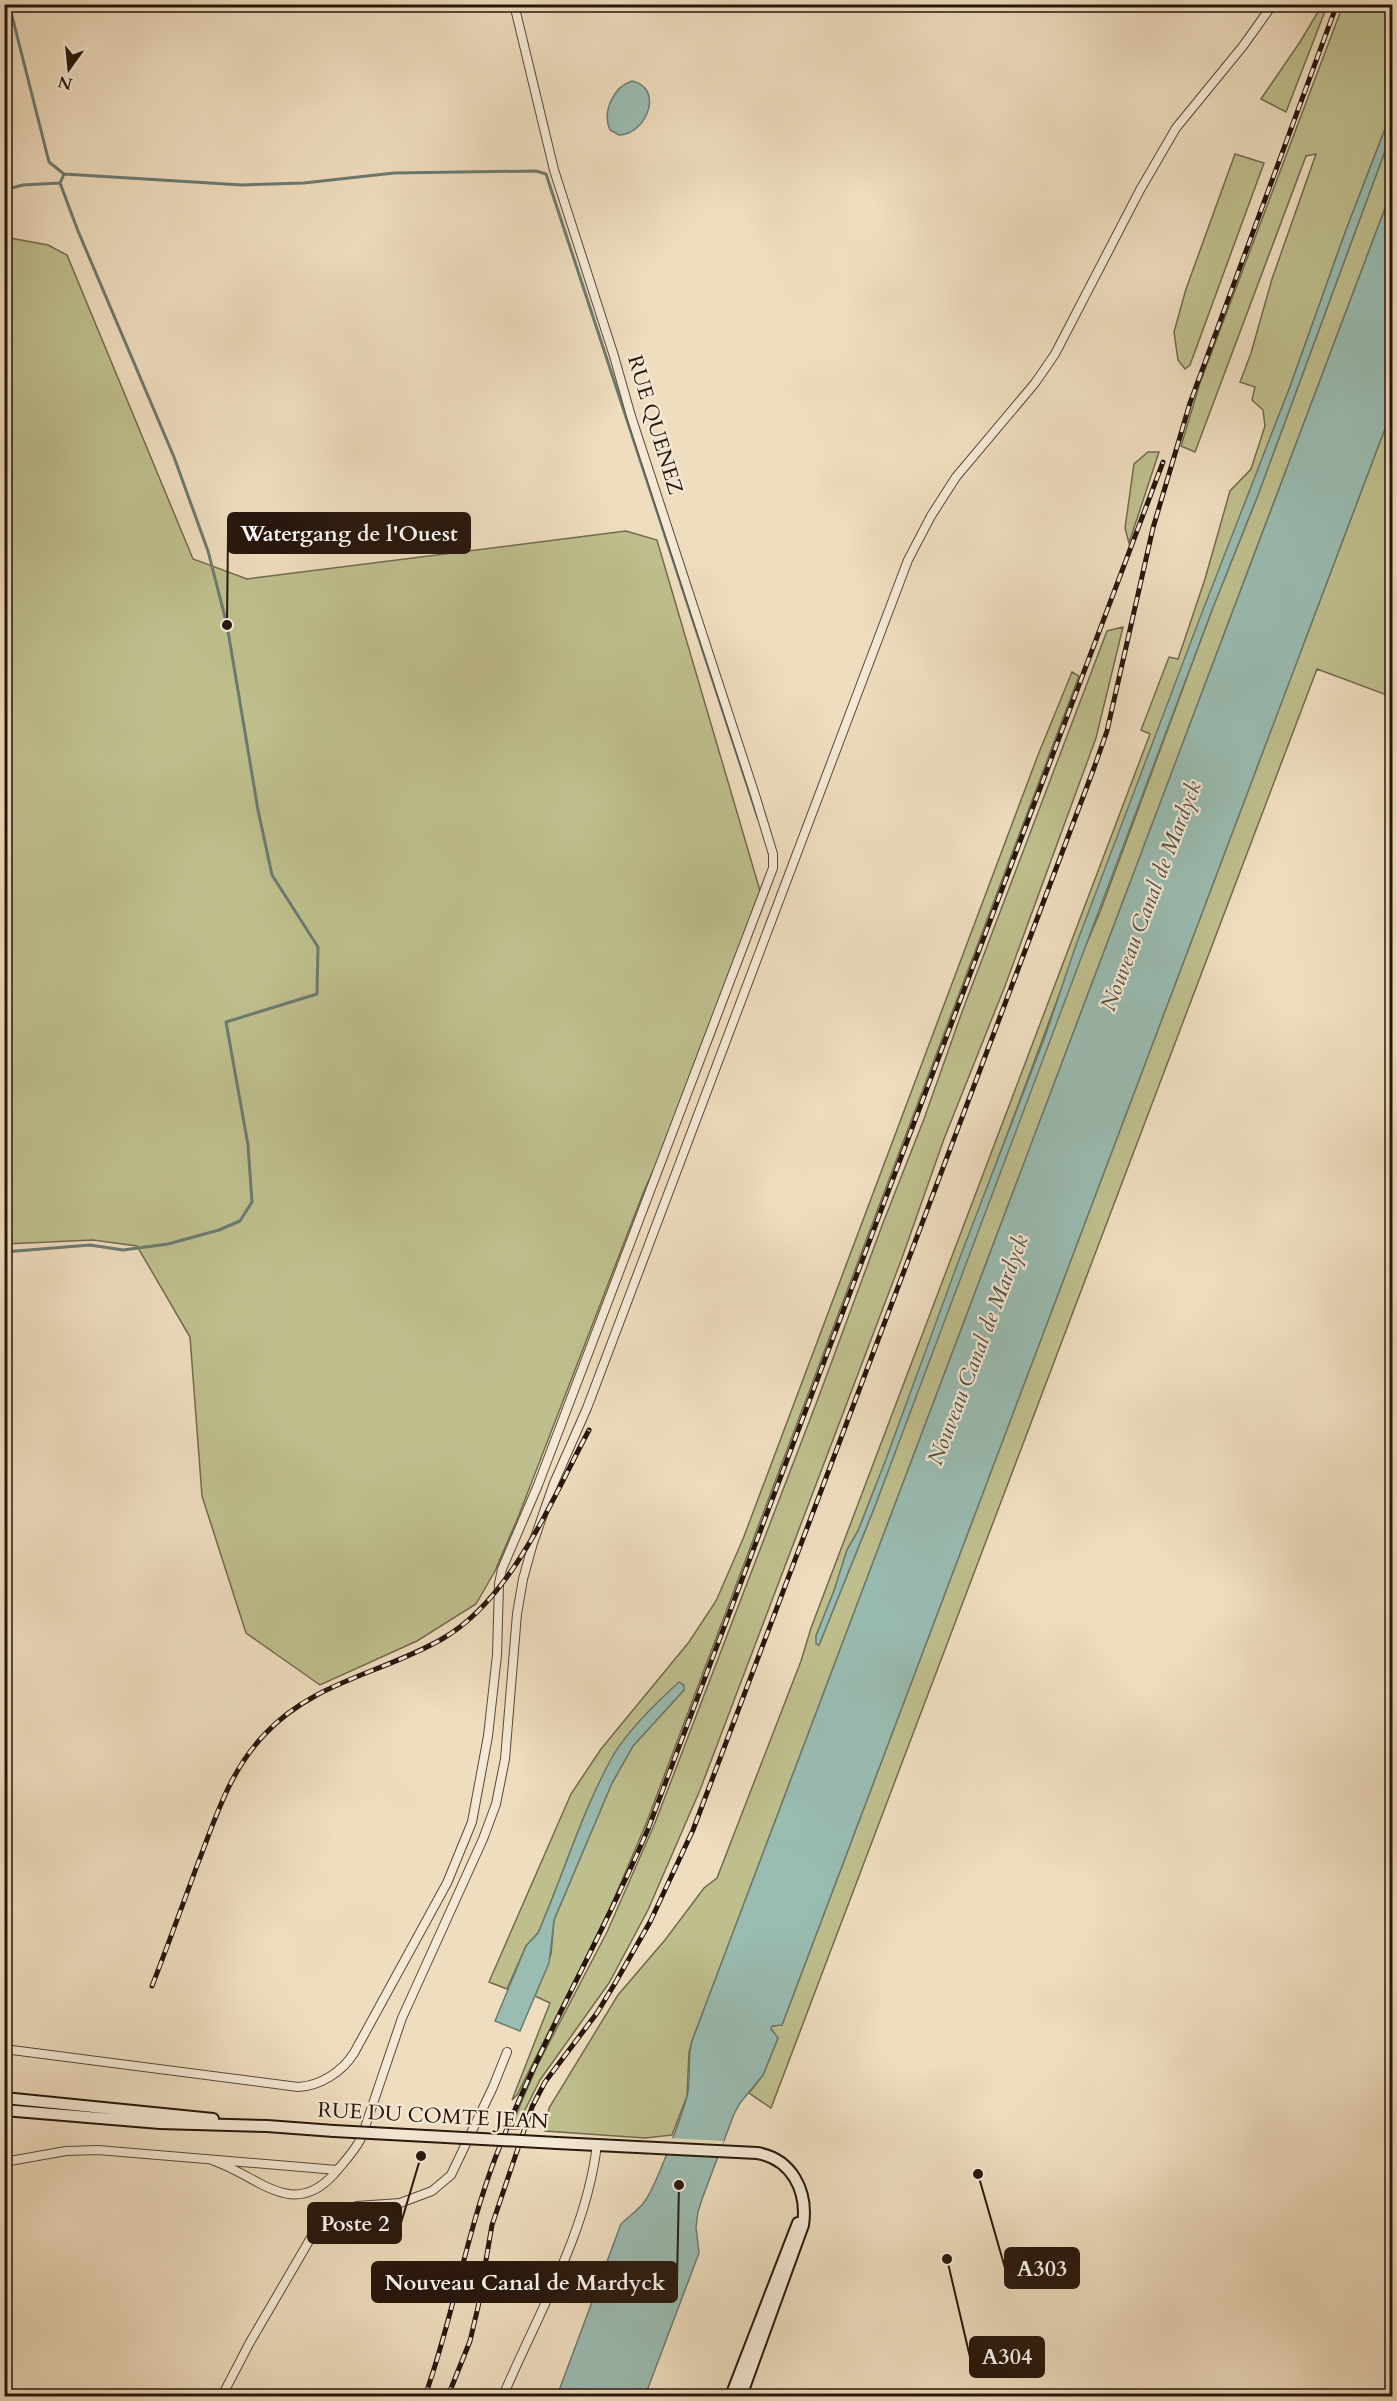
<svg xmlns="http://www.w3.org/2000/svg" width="1397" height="2401" viewBox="0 0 1397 2401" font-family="Cardo,serif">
	<rect width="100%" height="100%" fill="#efddbf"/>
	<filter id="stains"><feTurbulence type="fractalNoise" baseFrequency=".00333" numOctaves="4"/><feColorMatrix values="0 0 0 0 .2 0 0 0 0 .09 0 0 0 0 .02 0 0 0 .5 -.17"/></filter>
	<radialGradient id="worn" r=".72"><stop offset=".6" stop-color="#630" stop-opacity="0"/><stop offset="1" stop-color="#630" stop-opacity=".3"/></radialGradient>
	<!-- green -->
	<path fill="#bfbf8e" stroke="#726a4d" stroke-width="1.5" d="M 1322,5 L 1327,6 L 1286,112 L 1261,99 L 1300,42 Z
		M 1343,5 L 1392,5 L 1392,111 L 1346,230 L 1291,384 L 1150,751 L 885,1462 L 858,1531 L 847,1550 L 834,1591 L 816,1636 L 819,1645 L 875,1506 L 1071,980 L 1100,912 L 1212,610 L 1258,495 L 1392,132 L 1392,190 L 692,2041 L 689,2052 L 687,2096 L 672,2135 L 645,2138 L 545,2131 L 549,2108 L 618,1995 L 665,1940 L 704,1888 L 717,1878 L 801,1661 L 811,1628 L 1150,734 L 1141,730 L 1169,657 L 1178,659 L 1205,579 L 1230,491 L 1251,469 L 1265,426 L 1263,410 L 1252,400 L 1255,387 L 1240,382 L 1251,353 L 1272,279 L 1316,154 L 1306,156 L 1195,452 L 1181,446 L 1200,383 Z
		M 1235,154 L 1264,163 L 1190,365 L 1185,369 L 1178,360 L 1174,332 L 1186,289 Z
		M 5,237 L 48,245 L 67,255 L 193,559 L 247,579 L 626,531 L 657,540 L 763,901 L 712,1040 L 644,1191 L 519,1515 L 495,1571 L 476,1604 L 417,1641 L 320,1685 L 246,1633 L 202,1496 L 190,1337 L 137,1246 L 93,1240 L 5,1244 Z
		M 1392,410 L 1392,697 L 1317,669 L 771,2108 L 749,2093 L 763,2075 L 778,2038 L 771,2029 L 772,2026 L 782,2025 Z
		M 1148,452 L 1159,452 L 1129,543 L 1125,528 L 1134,464 Z
		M 1123,627 L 1096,738 L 1005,986 L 944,1139 L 902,1258 L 700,1790 L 648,1910 L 609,1983 L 540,2080 L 525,2110 L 519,2129 L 510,2129 L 537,2066 L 607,1932 L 655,1823 L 819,1396 L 883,1223 L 924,1119 L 962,1012 L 1107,631 Z
		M 1072,672 L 1079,676 L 646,1824 L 608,1913 L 517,2095 L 512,2100 L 550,2003 L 535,1996 L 551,1954 L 554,1920 L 612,1783 L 633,1746 L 684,1690 L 679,1683 C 656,1703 630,1728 614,1755 C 582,1810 564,1874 538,1933 L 526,1946 L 507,1989 L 489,1982 L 571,1794 L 601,1749 L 689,1642 L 716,1601 L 743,1539 L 1038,755 Z"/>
	<!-- water -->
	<path fill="#9abcb2" stroke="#6c7a70" stroke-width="1.5" d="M 632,81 C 665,88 646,135 619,135 L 610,130 C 602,112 613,87 632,81 Z
		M 1392,111 L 1392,132 L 1258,495 L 1212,610 L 875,1506 L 819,1645 L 816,1644 L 816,1636 L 834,1591 L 847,1550 L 858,1531 L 885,1462 L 957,1265 L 1046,1034 L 1076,945 L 1198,623 L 1291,384 L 1346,230 Z
		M 1392,190 L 1392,410 L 782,2025 L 772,2026 L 771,2029 L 778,2038 L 763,2075 L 740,2103 L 734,2114 L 702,2199 L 698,2212 L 696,2227 L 699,2253 L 645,2396 L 557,2396 L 621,2224 C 629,2216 639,2210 645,2201 C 656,2186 684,2111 688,2092 C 691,2075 687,2058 692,2041 Z
		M 679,1682 L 684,1685 L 684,1690 L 633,1746 L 612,1783 L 554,1920 L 549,1963 L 520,2031 L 495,2021 L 526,1946 L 538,1933 C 564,1874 582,1810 614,1754 C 630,1728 656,1703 679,1682 Z"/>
	<!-- pier -->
	<path fill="#efddbf" d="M 668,2138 L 724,2141 L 719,2156 L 662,2153 Z"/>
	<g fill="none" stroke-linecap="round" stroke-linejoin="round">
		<!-- stream -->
		<path stroke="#6c7a70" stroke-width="3" d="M 64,174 L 242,185 L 304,183 L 394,173 L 536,171 L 546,174 L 758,818
			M 4,190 L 23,185 L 60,183
			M 4,1252 L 90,1245 L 123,1250 L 168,1244 L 219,1230 L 240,1221 L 252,1202 L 248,1145 L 226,1022 L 317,994 L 318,947 L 272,875 L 258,810 L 227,625 L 208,551 L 174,457 L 78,231 L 60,183 L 64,174 L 49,162 L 9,4"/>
		<defs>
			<path id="minor" d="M 4,2049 L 298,2087 C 320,2086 342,2072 354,2053 L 447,1883 L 472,1822 L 488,1736 L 497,1655 L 499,1584 L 502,1569 L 538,1485 L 773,868 L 773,854 L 755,795 L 631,416 L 614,356 L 554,170 L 514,4
				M 208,2159 C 255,2172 291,2222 334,2174 C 344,2162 356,2150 362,2136 L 402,2018 L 483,1839 L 496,1804 L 505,1759 L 517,1614 L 523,1579 L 533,1543 L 554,1483 L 587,1408 L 908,560 L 931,516 L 956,477 L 1035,383 L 1055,354 L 1140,190 L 1176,128 L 1243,46 L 1273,4
				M 4,2162 L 66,2151 L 98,2150 L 337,2170
				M 222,2396 L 249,2344 L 316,2229 L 357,2206 L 400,2203 L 432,2191 L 451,2175 L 493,2087 L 507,2052
				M 503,2396 C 537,2315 587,2233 597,2144"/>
			<path id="secondary" d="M 4,2098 L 213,2119
				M 4,2110 L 160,2123 L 267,2126 L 334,2131
				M 557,2143 L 757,2153 C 792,2159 808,2191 803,2225 L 741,2396
				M 731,2396 L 798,2223"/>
		</defs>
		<!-- minor casing -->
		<use href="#minor" stroke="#584839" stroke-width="10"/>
		<!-- secondary casing -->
		<use href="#secondary" stroke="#26160c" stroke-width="14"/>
		<!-- minor -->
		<use href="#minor" stroke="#f5e9d5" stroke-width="8"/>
		<!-- secondary -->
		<use href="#secondary" stroke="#f5e9d5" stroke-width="10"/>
		<defs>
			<path id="rail" d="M 152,1986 C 168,1945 183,1904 198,1863 C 216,1817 229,1772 264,1735 C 314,1681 381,1674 442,1639 C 512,1599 552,1499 589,1430
				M 425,2396 C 453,2318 466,2234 496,2156 C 539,2044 601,1940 648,1829 L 1163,462
				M 448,2396 L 470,2341 L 478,2307 L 492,2225 L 532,2107 L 545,2082 L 597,2013 L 614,1985 L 650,1922 L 693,1830 L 1094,768 L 1107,731 L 1153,528 L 1190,403 L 1337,4"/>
		</defs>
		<!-- rail casing -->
		<use href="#rail" stroke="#26160c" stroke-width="5"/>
		<!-- rail -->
		<use href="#rail" stroke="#f5e9d5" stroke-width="3" stroke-dasharray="9" stroke-linecap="butt"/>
		<defs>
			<path id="secondary-bridge" d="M 334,2131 L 557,2143"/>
		</defs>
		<!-- secondary-bridge casing -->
		<use href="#secondary-bridge" stroke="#26160c" stroke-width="14" stroke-linecap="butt"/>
		<!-- secondary-bridge -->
		<use href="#secondary-bridge" stroke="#f5e9d5" stroke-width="10"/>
	</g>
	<g text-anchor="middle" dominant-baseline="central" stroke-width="4.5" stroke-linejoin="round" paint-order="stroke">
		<!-- street labels -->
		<g font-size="21" fill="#26160c" stroke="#f5e9d5">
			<text transform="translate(655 425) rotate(73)">RUE QUENEZ</text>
			<text transform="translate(433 2116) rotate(3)">RUE DU COMTE JEAN</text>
		</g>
		<!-- water labels -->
		<g font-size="22" font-style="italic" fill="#4f5046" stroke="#f5e9d5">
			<text transform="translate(1151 896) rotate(-69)">Nouveau Canal de Mardyck</text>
			<text transform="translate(978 1350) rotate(-69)">Nouveau Canal de Mardyck</text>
		</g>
	</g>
	<!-- callouts -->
	<path fill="none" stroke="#26160c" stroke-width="2" d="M227 625L228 533M421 2156L401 2223M978 2174L1005 2268M679 2185L677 2282M947 2259L970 2357"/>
	<g fill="#26160c" stroke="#f5e9d5" stroke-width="2">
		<circle cx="227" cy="625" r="6"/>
		<circle cx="421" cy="2156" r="6"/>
		<circle cx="978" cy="2174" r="6"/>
		<circle cx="679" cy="2185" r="6"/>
		<circle cx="947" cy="2259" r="6"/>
	</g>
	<g fill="#26160c" stroke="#26160c" stroke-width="2">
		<rect x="228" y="513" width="242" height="40" rx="6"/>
		<rect x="308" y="2203" width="93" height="40" rx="6"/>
		<rect x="1005" y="2248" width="74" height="40" rx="6"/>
		<rect x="372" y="2262" width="305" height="40" rx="6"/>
		<rect x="970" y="2337" width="74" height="40" rx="6"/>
	</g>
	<g font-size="22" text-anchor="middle" font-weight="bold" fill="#fff">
		<text x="349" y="541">Watergang de l'Ouest</text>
		<text x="355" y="2231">Poste 2</text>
		<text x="1042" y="2276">A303</text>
		<text x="525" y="2290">Nouveau Canal de Mardyck</text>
		<text x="1007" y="2364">A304</text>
	</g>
	<!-- margin -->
	<rect width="1397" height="2401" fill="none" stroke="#efddbf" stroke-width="24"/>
	<rect x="6" y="6" width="1385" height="2389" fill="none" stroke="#26160c" stroke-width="3"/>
	<rect x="12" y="12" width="1373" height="2377" fill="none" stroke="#26160c" stroke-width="1.5"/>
	<!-- north arrow -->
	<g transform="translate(69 69) rotate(195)" stroke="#f5e9d5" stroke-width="4.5" paint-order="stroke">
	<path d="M0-4.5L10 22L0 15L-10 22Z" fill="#26160c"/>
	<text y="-9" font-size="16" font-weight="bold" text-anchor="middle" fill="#26160c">N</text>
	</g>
	<rect width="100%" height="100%" filter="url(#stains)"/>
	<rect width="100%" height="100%" fill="url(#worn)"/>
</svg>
